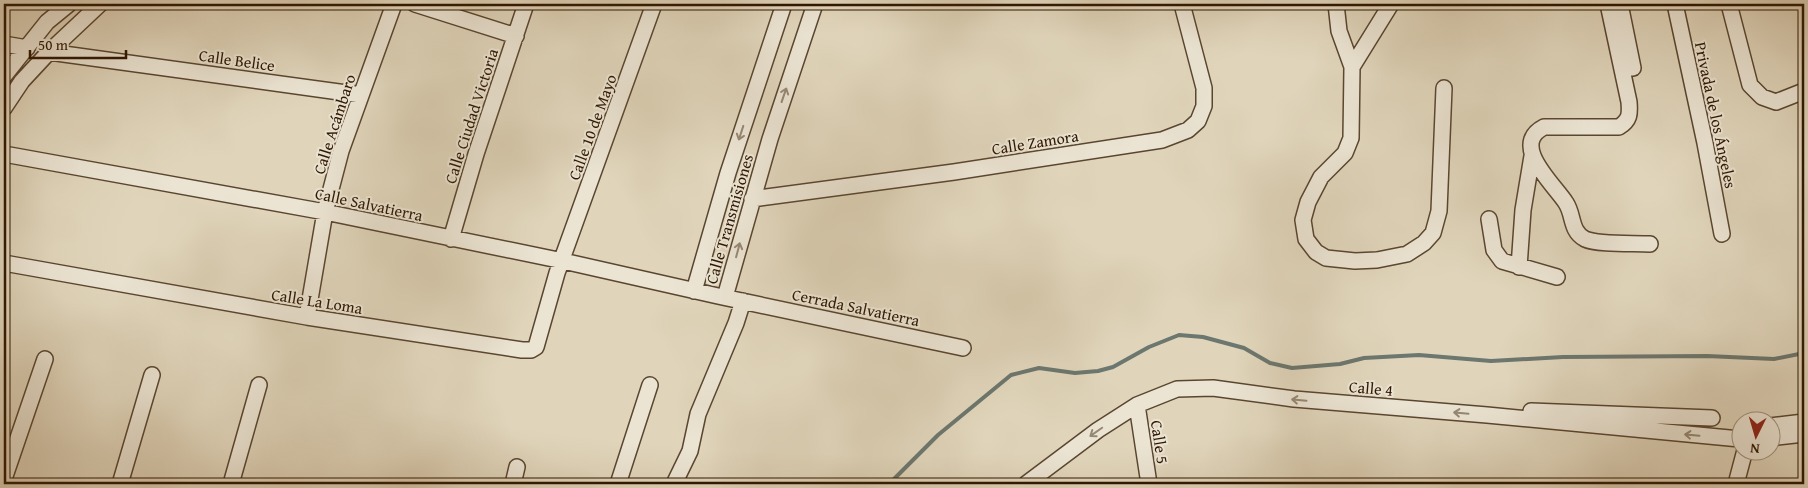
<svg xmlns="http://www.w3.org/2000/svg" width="1808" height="488" viewBox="0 0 1808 488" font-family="'Gentium Book Plus',serif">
	<rect width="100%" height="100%" fill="#e0d5bb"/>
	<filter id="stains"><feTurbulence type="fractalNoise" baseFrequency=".004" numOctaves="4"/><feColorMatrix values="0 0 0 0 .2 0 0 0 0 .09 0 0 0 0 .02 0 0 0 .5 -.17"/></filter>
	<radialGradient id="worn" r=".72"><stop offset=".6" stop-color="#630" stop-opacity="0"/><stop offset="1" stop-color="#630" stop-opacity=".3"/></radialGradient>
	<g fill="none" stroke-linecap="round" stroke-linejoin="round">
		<!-- stream -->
		<path stroke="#6c776f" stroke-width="4" d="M 889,484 L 938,435 L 1011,375 L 1039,368 L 1075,373 L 1098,371 L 1113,367 L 1149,347 L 1179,335 L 1203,337 L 1244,348 L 1270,363 L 1292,368 L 1340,364 L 1364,358 L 1419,355 L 1491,361 L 1563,357 L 1707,356 L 1774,359 L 1804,353"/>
		<defs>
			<path id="street" d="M 415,4 L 516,36
				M 1336,4 L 1339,31 L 1352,67 L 1351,138 L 1345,153 L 1321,177 L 1308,202 L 1303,220 L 1306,239 L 1316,252 L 1326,258 L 1355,261 L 1377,260 L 1407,254 L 1424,243 L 1433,233 L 1439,211 L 1444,88
				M 1608,4 L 1629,102 C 1630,114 1630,120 1619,127 L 1544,127 C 1509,145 1554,184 1566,203 C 1574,215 1570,231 1585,239 C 1598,245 1634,243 1650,244
				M 1620,4 L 1633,68
				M 1675,4 L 1705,143 L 1722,234
				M 1729,4 L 1750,85 L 1762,97 L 1776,102 L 1804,91
				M 4,44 L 27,48
				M 49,52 L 361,95
				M 1352,67 L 1391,4
				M 4,76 L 47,22 L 69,4
				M 4,108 L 22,81 L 49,52 L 100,4
				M 4,154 L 325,212 L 563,261 L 718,296 L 963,348
				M 752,199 L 954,172 L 1162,140 L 1188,130 L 1198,121 L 1204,106 L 1204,88 L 1182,4
				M 1489,219 L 1494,250 L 1502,261 L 1557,277
				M 451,239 L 476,154 L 526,4
				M 4,263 L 307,317 L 522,350 L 531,350 L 536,347 L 557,273 L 654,4
				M 1519,267 L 1523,210 L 1532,156
				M 694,291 L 728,173 L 784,4
				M 725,297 L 770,139 L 815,4
				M 307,317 L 325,212 L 341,151 L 394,4
				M 1137,405 L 1149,484
				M 1531,411 L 1712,418
				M 1770,426 L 1804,422
				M 1770,438 L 1804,434
				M 4,479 L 45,359
				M 120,484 L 152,375
				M 231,484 L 259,385
				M 513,484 L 517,467
				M 618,484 L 650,385
				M 674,484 L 690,451 L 698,414 L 736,323 L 743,301
				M 1026,484 L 1098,430 L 1137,405 L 1177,389 L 1213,388 L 1294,399 L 1487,415 L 1740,439
				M 1736,484 L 1745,450"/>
		</defs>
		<!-- street casing -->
		<use href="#street" stroke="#5a4630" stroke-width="18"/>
		<!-- street -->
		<use href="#street" stroke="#ebe4d3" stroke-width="15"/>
	</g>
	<!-- one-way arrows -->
	<defs><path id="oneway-shaft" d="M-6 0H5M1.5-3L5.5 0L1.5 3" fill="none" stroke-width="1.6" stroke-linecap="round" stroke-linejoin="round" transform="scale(1.25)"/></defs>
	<g stroke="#968874">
		<use href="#oneway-shaft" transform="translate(784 95) rotate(-71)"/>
		<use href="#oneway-shaft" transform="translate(741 133) rotate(108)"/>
		<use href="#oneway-shaft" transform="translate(738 250) rotate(-75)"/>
		<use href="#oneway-shaft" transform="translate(1299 400) rotate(-175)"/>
		<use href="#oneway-shaft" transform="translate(1461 413) rotate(-175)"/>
		<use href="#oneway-shaft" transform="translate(1096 432) rotate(145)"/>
		<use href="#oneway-shaft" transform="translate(1692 435) rotate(-175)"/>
	</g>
	<g text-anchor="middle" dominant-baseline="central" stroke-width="4" stroke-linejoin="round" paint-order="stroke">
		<!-- street labels -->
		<g font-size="16" fill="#2e1701" stroke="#ebe4d3">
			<text transform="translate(237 60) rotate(8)">Calle Belice</text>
			<text transform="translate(1716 115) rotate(78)">Privada de los Ángeles</text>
			<text transform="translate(471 116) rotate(-72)">Calle Ciudad Victoria</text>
			<text transform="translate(334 124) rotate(-72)">Calle Acámbaro</text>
			<text transform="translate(592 127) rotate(-70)">Calle 10 de Mayo</text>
			<text transform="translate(1035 142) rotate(-9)">Calle Zamora</text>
			<text transform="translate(369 204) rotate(12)">Calle Salvatierra</text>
			<text transform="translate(729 219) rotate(-74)">Calle Transmisiones</text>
			<text transform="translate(317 301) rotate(9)">Calle La Loma</text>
			<text transform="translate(856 307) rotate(12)">Cerrada Salvatierra</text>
			<text transform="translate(1371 388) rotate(5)">Calle 4</text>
			<text transform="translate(1160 442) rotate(81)">Calle 5</text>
		</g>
	</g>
	<!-- margin -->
	<rect width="1808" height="488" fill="none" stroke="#e0d5bb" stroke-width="20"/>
	<rect x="5" y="5" width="1798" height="478" fill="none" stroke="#2e1701" stroke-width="2.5"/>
	<rect x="10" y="10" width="1788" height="468" fill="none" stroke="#2e1701"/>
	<!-- north arrow -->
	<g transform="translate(1756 436) rotate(185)"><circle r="24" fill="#ebe4d3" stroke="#9f927f"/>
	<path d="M0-4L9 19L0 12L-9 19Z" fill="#8f2418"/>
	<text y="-8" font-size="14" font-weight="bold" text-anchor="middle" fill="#2e1701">N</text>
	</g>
	<!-- scale -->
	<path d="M30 50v8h96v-8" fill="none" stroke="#2e1701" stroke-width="2.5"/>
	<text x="38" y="50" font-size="15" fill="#2e1701" stroke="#ebe4d3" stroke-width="4" paint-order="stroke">50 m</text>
	<rect width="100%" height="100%" filter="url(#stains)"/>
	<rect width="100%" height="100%" fill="url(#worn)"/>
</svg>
